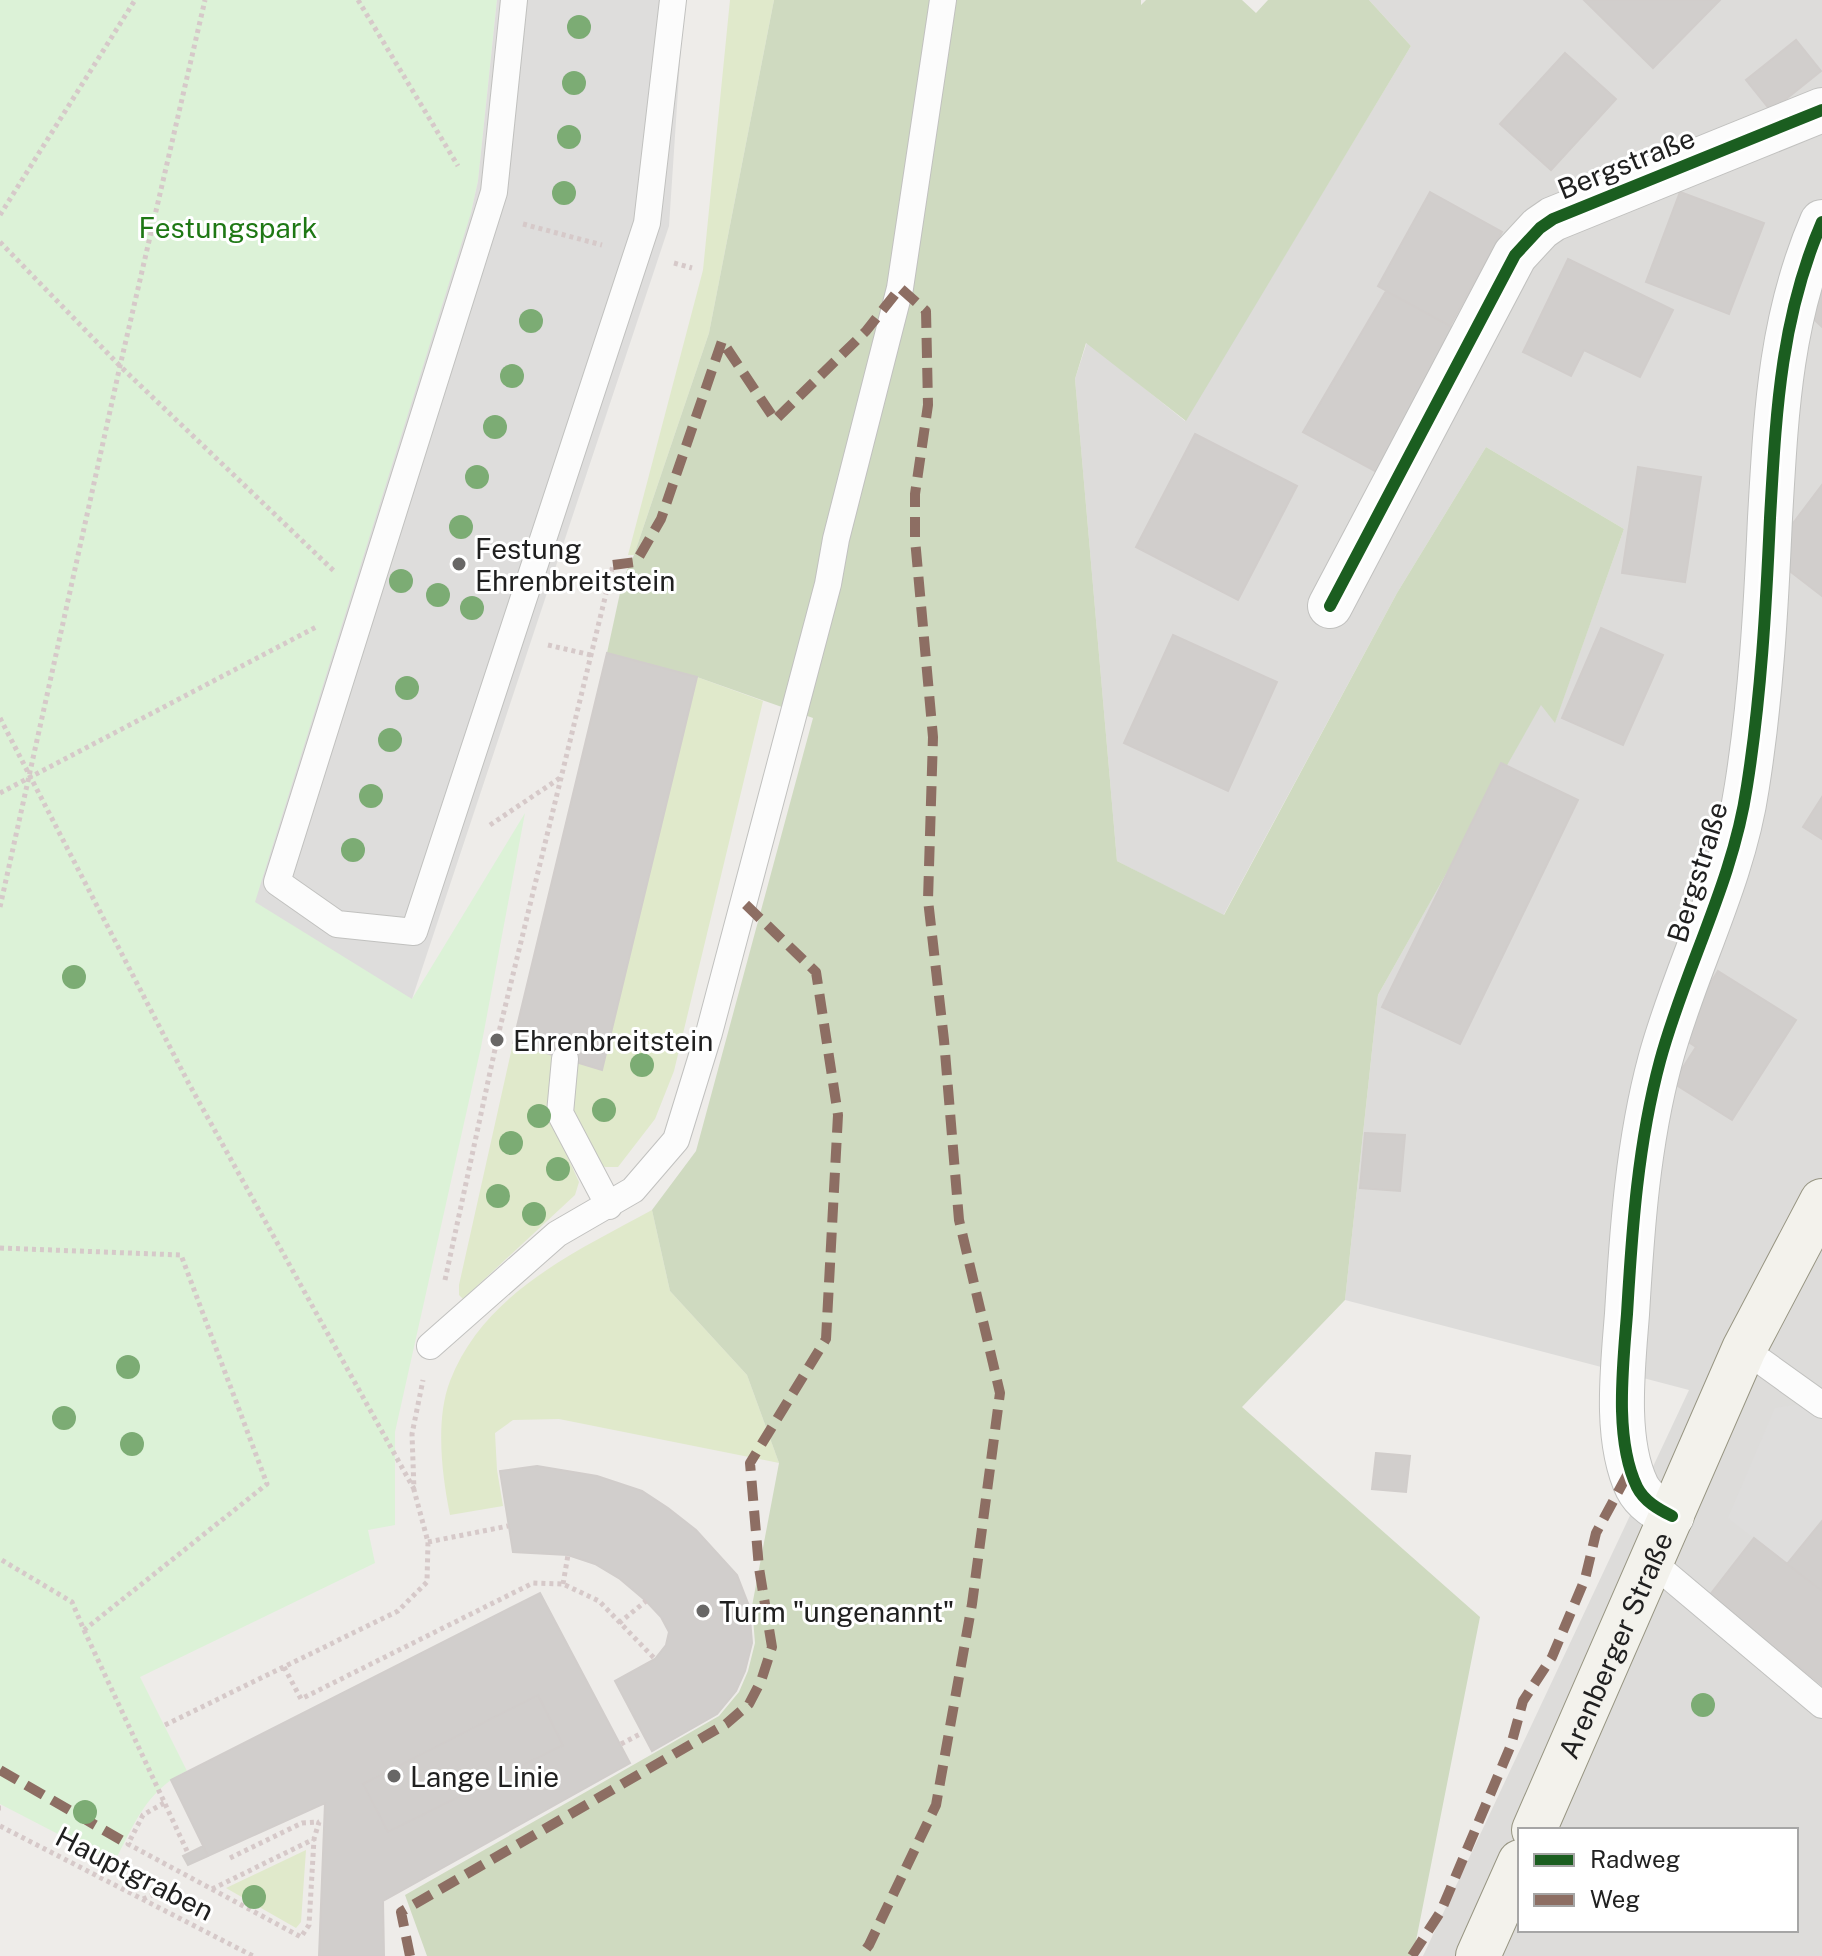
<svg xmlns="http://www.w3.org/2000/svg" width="1822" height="1956" viewBox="0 0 1822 1956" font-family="'Public Sans',sans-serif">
	<rect width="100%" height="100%" fill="#eeece9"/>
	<!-- residential -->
	<path fill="#dddcda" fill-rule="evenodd" d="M 1369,0 L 1822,0 L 1822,1956 L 1423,1956 L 1689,1390 L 1345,1300 L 1378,995 L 1541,704 L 1555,722 L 1624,529 L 1486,447 L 1397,593 L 1223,916 L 1117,861 L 1075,379 L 1087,342 L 1185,421 L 1411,46 ZM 1520,1830 L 1796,1830 L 1796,1930 L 1520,1930 Z"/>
	<!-- grass -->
	<path fill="#e0e9cb" d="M 730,0 L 774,0 L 709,333 L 634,555 L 628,555 L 703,270 Z
		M 697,677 L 763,701 L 674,1071 L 655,1119 L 618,1167 L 605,1167 L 592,1158 L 569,1114 L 576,1062 L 602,1070 Z
		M 513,1043 L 553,1055 L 548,1098 L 552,1123 L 579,1182 L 575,1195 L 463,1299 L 459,1295 L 459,1285 Z
		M 652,1210 L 670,1291 L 747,1375 L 779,1463 L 559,1419 L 513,1420 L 495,1433 L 497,1470 L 503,1506 L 450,1515 C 442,1476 435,1420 450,1381 C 484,1293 575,1252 652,1210 Z
		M 306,1850 L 301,1922 L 296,1928 L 226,1888 Z"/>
	<!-- forest -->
	<path fill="#cfdac0" d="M 774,0 L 1141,0 L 1141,5 L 1146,0 L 1242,0 L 1256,13 L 1268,0 L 1369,0 L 1411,46 L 1186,421 L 1086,343 L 1075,379 L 1117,861 L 1224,915 L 1397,593 L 1486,447 L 1624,529 L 1555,723 L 1541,705 L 1378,995 L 1345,1300 L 1242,1407 L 1480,1617 L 1413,1956 L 427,1956 L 405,1895 L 719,1716 L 739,1692 L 748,1671 L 755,1643 L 752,1606 L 779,1463 L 747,1375 L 670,1291 L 652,1210 L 696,1151 L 813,718 L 697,677 L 607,653 L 623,579 L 634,555 L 709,333 Z"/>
	<!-- park -->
	<path fill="#dcf2d7" d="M 0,0 L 497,0 L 478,181 L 471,213 L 412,999 L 525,813 L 481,1047 L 395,1432 L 395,1525 L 368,1530 L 375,1563 L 140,1677 L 187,1771 C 147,1789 133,1826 114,1863 L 0,1804 Z"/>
	<!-- parking -->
	<path fill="#dedddc" d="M 497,0 L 684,0 L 669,226 L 412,999 L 255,902 L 471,213 L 478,181 Z
		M 1801,1404 L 1822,1419 L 1822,1521 L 1787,1564 L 1728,1518 L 1775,1408 Z"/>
	<!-- building -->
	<path fill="#d1cecc" stroke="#d1cdcb" stroke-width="2" d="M 1584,0 L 1720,0 L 1653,68 Z
		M 1796,40 L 1821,71 L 1771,111 L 1746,80 Z
		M 1565,53 L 1616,99 L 1551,170 L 1500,124 Z
		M 1430,192 L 1502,232 L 1450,326 L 1378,286 Z
		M 1680,192 L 1764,223 L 1729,314 L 1646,282 Z
		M 1568,259 L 1673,310 L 1640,377 L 1584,350 L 1571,376 L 1523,352 Z
		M 1386,291 L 1450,326 L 1465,330 L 1384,476 L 1303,432 Z
		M 1822,292 L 1822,327 L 1805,311 Z
		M 1195,434 L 1297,486 L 1238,600 L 1136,547 Z
		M 1638,467 L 1701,477 L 1685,582 L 1622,573 Z
		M 1822,485 L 1822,596 L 1769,555 Z
		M 1601,628 L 1663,655 L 1623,745 L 1562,718 Z
		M 1173,635 L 1277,682 L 1228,791 L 1124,743 Z
		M 607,653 L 697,677 L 602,1070 L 513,1043 Z
		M 1501,763 L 1578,800 L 1460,1044 L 1382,1007 Z
		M 1822,797 L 1822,839 L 1803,827 Z
		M 1718,971 L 1796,1020 L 1732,1120 L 1673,1083 L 1696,1047 L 1678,1035 Z
		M 1365,1133 L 1405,1135 L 1400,1191 L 1360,1188 Z
		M 1376,1453 L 1410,1456 L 1406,1492 L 1372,1489 Z
		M 537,1466 L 597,1476 L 642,1491 L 668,1508 L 696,1530 L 737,1575 L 749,1606 L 752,1643 L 745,1671 L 736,1691 L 717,1714 L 652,1751 L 615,1681 L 655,1659 L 666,1645 L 669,1632 L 661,1617 L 646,1601 L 620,1579 L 595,1564 L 568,1555 L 513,1552 L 500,1471 Z
		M 1822,1521 L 1822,1591 L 1787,1564 Z
		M 1754,1538 L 1822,1591 L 1822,1685 L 1709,1596 Z
		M 540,1593 L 630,1763 L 383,1901 L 384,1956 L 319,1956 L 325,1803 L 208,1856 L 171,1780 Z
		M 538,1695 L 563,1745 L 388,1832 L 363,1784 Z
		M 203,1846 L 208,1856 L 188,1865 L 183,1856 Z"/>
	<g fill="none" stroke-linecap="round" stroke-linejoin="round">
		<defs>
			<path id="service" d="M 514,0 L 494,192 L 277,882 L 337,924 L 414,932 L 647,223 L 673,0
				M 565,1059 L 560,1113 L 609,1206
				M 430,1346 L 557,1234 L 633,1190 L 676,1140 L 709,1033 L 828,584 L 836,539 L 900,288 L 943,0
				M 1744,1349 L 1822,1405
				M 1652,1562 L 1822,1705"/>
			<path id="minor" d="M 1330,606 L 1515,255 L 1540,228 L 1553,219 L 1822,110
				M 1672,1516 C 1658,1509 1644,1501 1637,1487 C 1614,1439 1623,1366 1627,1314 C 1632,1229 1638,1143 1660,1061 C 1685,968 1733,882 1747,786 C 1761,697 1766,608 1770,518 C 1776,415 1780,319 1822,222"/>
			<g id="secondary">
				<path id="s1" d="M 1534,1830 L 1744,1349 L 1822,1201"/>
				<path d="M 1478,1956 L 1520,1862"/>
			</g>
		</defs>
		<!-- service casing -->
		<use href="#service" stroke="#c1c1bf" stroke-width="28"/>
		<!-- minor casing -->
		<use href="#minor" stroke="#c1c1bf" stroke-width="46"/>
		<!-- secondary casing -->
		<use href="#secondary" stroke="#979582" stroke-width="46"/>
		<!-- path -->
		<path stroke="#d6c9c9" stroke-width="5" stroke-dasharray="4 4" stroke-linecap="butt" d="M 358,0 L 458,166
			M 0,215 L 135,0
			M 523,224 L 602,245
			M 0,242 L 120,366 L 336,573
			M 674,263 L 692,268
			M 548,645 L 591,655
			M 0,718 L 189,1084 L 414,1489
			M 0,793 L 318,626
			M 490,825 L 560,778
			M 0,907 L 120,366 L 205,0
			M 0,1248 L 181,1255 L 267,1484 L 84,1630 L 72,1602 L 0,1559
			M 445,1280 L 497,1040 L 613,565
			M 428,1542 L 508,1526
			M 563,1584 L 568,1555
			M 619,1623 L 646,1601
			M 84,1630 L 187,1851
			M 284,1667 L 301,1699 L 533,1583 L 563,1584 L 599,1601 L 655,1659
			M 165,1725 L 398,1611 L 427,1582 L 428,1542 L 414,1490 L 412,1434 L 423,1380
			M 621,1744 L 642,1733
			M 164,1803 L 143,1815 L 128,1844 L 301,1937 L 309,1925 L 314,1839
			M 0,1808 L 1,1808
			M 0,1826 L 253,1956
			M 230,1858 L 302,1823 L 319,1822
			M 212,1889 L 314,1839 L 319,1822 L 323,1820
			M 143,1899 L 164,1890"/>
		<!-- service -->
		<use href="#service" stroke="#fcfcfc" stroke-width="26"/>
		<!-- minor -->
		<use href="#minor" stroke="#fcfcfc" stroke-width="44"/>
		<!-- secondary -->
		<use href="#secondary" stroke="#f3f2ec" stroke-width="44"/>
		<!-- quiet -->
		<path stroke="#8d6e63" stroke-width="10" stroke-dasharray="20 10" stroke-linecap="butt" d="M 613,565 L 636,562 L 661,519 L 722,341 L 775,420 L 866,331 L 900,288 L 926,311 L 928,405 L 915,494 L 915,539 L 933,737 L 928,900 L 944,1040 L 959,1220 L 1000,1393 L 972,1604 L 936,1805 L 869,1945 L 861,1956
			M 0,1770 L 128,1844
			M 410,1956 L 401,1912 L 726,1724 L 749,1704 L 761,1681 L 772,1647 L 759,1568 L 750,1463 L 826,1339 L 838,1115 L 816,972 L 743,902
			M 1412,1956 L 1441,1911 L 1511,1745 L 1523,1701 L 1552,1657 L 1585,1579 L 1596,1533 L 1631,1468"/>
		<defs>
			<path id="cycleway" d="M 1330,606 L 1515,255 L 1540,228 L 1553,219 L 1822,110
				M 1672,1516 C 1658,1509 1644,1501 1637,1487 C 1614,1439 1623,1366 1627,1314 C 1632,1229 1638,1143 1660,1061 C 1685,968 1733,882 1747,786 C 1761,697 1766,608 1770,518 C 1776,415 1780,319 1822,222"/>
		</defs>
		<!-- cycleway casing -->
		<use href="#cycleway" stroke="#fff" stroke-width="17"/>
		<!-- cycleway -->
		<use href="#cycleway" stroke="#1b5e20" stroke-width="12"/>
	</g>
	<!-- trees -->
	<g fill="#7cac74">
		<circle cx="579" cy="27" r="12"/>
		<circle cx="574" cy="83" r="12"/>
		<circle cx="569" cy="137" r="12"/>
		<circle cx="564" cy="193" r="12"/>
		<circle cx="531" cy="321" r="12"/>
		<circle cx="512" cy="376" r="12"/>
		<circle cx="495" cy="427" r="12"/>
		<circle cx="477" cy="477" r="12"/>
		<circle cx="461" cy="527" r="12"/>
		<circle cx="401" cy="581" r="12"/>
		<circle cx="438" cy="595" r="12"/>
		<circle cx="472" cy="608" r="12"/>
		<circle cx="407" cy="688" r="12"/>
		<circle cx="390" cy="740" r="12"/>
		<circle cx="371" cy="796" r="12"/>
		<circle cx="353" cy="850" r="12"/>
		<circle cx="74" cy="977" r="12"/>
		<circle cx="642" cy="1065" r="12"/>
		<circle cx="604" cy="1110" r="12"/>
		<circle cx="539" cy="1116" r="12"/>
		<circle cx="511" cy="1143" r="12"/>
		<circle cx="558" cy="1169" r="12"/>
		<circle cx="498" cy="1196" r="12"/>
		<circle cx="534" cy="1214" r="12"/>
		<circle cx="128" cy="1367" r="12"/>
		<circle cx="64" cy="1418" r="12"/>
		<circle cx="132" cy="1444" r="12"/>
		<circle cx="1703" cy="1705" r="12"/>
		<circle cx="85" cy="1812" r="12"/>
		<circle cx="254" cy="1897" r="12"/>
	</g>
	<!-- markers -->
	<g fill="#686766" stroke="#fff" stroke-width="3">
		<circle cx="459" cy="564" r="8"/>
		<circle cx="497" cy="1040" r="8"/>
		<circle cx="703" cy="1611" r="8"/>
		<circle cx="394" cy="1776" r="8"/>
	</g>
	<g text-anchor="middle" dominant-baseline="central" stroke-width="6" stroke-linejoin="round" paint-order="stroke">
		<!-- street labels -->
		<g font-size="28" fill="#202020" stroke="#fff">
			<text transform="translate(1626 163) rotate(-22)">Bergstraße</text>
			<text transform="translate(1697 872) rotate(-73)">Bergstraße</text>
			<text stroke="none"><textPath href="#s1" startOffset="202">Arenberger Straße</textPath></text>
			<text transform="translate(135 1873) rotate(27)">Hauptgraben</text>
		</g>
		<!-- park labels -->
		<g font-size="28" fill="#1e7814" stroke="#fff">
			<text x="228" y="227">Festungspark</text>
		</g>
		<!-- poi labels -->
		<g font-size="28" fill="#202020" stroke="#fff" text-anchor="start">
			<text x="475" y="548">Festung<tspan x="475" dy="32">Ehrenbreitstein</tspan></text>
			<text x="513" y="1040">Ehrenbreitstein</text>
			<text x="719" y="1611">Turm "ungenannt"</text>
			<text x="410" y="1776">Lange Linie</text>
		</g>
	</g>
	<!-- legend -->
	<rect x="1518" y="1828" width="280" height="104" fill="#ffffff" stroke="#a6a6a6" stroke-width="2"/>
	<rect x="1534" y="1854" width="40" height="12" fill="#1b5e20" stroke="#a6a6a6" stroke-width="2"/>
	<text x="1590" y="1868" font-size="24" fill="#202020">Radweg</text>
	<rect x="1534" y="1894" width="40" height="12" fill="#8d6e63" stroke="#a6a6a6" stroke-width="2"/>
	<text x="1590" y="1908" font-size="24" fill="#202020">Weg</text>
</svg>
